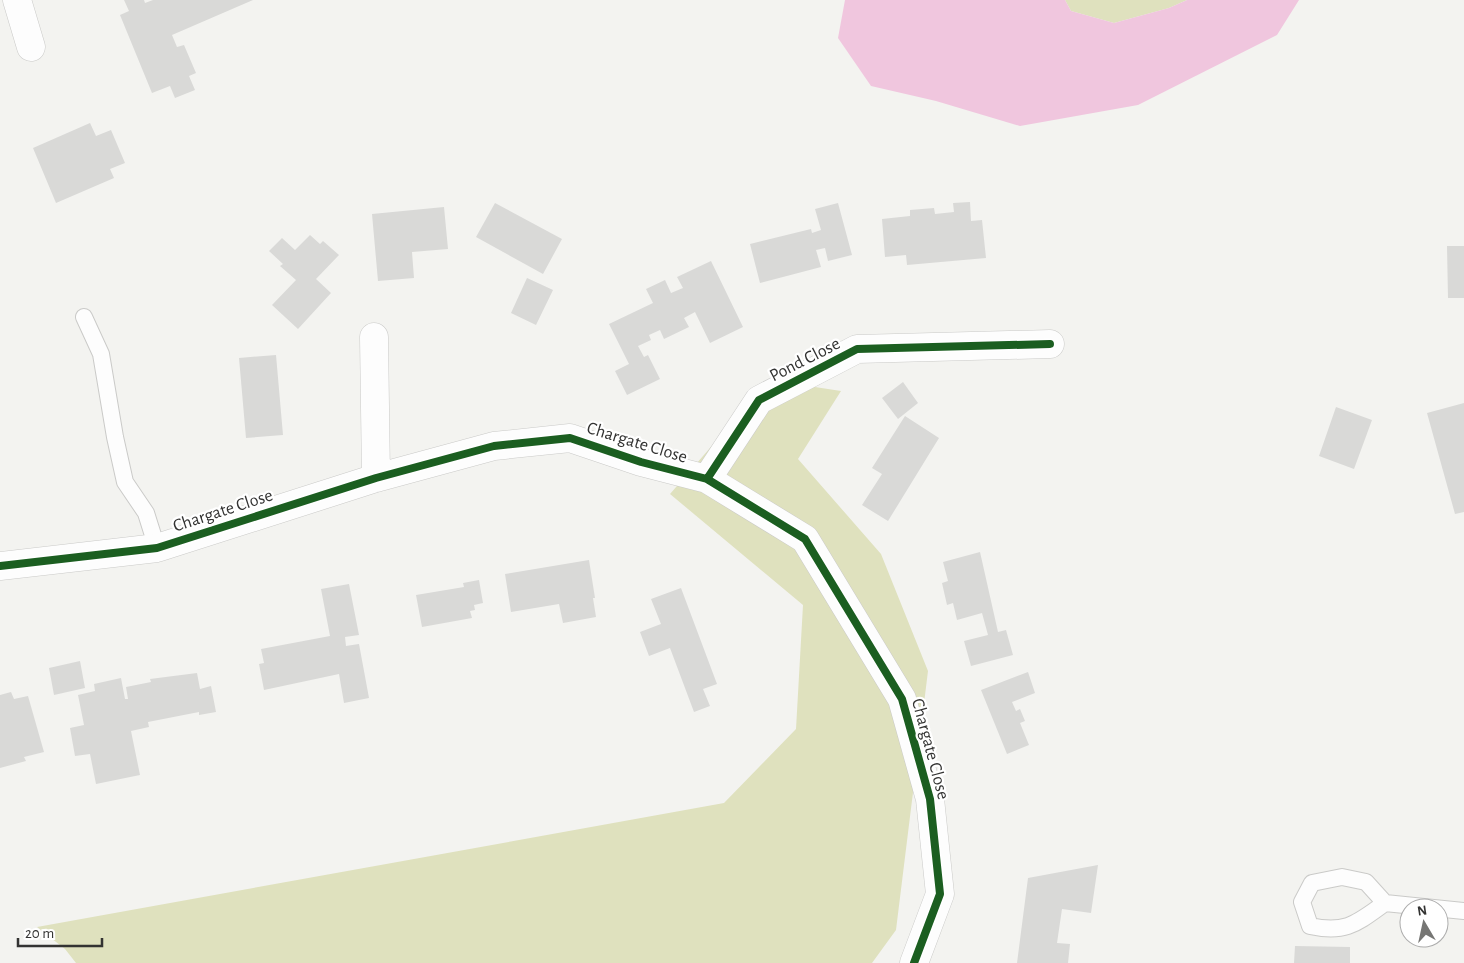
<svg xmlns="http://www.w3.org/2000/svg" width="1464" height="963" viewBox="0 0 1464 963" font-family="'Alegreya Sans',sans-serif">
	<rect width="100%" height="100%" fill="#f3f3f0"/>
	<!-- green -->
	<path fill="#dfe1be" d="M 1065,0 L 1187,0 L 1169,8 L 1114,23 L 1071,11 Z
		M 769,380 L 841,391 L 798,459 L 881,554 L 928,671 L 896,930 L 872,963 L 76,963 L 65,949 L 37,927 L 724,803 L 796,729 L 803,605 L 670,494 Z"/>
	<!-- water -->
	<path fill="#f0c6de" d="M 845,0 L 1065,0 L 1071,11 L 1114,23 L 1169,8 L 1187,0 L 1299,0 L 1277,35 L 1138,105 L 1020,126 L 936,101 L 871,86 L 838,38 Z"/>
	<!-- building -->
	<path fill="#d9d9d7" d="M 124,0 L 144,0 L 145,3 L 153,0 L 253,0 L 172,35 L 177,47 L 184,45 L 196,73 L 189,76 L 195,90 L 175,98 L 170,86 L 152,93 L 120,15 L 129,11 Z
		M 90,123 L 96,136 L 111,130 L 125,163 L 110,169 L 114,178 L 56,203 L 33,148 Z
		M 970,202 L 971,221 L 982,220 L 986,258 L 907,265 L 906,255 L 885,257 L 882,219 L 910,216 L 910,210 L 934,208 L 935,214 L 954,212 L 953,203 Z
		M 495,203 L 562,239 L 543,274 L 476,237 Z
		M 838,203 L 852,255 L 828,261 L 825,248 L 816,250 L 821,267 L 760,283 L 750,244 L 811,229 L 812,233 L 821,230 L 815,209 Z
		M 444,207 L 448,249 L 412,252 L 414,278 L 378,281 L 372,214 Z
		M 310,235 L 320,244 L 323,241 L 339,255 L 316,279 L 331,293 L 298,329 L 272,305 L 296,280 L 280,266 L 283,264 L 269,251 L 282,238 L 295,250 Z
		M 1447,246 L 1464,246 L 1464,298 L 1448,298 Z
		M 711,261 L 743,327 L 710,343 L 695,312 L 684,318 L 689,327 L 664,339 L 660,330 L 649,335 L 651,340 L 638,346 L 644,357 L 648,355 L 660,379 L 627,395 L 615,371 L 629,364 L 609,324 L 653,303 L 646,289 L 665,280 L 671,293 L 683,288 L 677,277 Z
		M 527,278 L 553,290 L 536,325 L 511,313 Z
		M 276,355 L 283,435 L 246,438 L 239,358 Z
		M 903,382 L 918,403 L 898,419 L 882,398 Z
		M 1464,403 L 1464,512 L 1455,514 L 1427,413 Z
		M 1336,407 L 1372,420 L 1354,469 L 1319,456 Z
		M 905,416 L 939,438 L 888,521 L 862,505 L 882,474 L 872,468 Z
		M 980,552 L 998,632 L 1006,630 L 1013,655 L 971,666 L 964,641 L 988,635 L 982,613 L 957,620 L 953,603 L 947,605 L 942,583 L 948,581 L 943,562 Z
		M 589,560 L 595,598 L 593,598 L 596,617 L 563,623 L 559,604 L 511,612 L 505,574 Z
		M 479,580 L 483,603 L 474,605 L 475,610 L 470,611 L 472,618 L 422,627 L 416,595 L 464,587 L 463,583 Z
		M 349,584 L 359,635 L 345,637 L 346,646 L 359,644 L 369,698 L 344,703 L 339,674 L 264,690 L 259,664 L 264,663 L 261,649 L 330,636 L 321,589 Z
		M 681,588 L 717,684 L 703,689 L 710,706 L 694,712 L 670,648 L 649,656 L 640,632 L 661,624 L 651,599 Z
		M 80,661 L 85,688 L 54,695 L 49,668 Z
		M 1028,672 L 1035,693 L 1012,702 L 1016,711 L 1020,709 L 1025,721 L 1020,723 L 1029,745 L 1007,754 L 981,690 Z
		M 197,673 L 200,689 L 211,686 L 216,712 L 199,715 L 199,712 L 148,722 L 149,727 L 131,731 L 140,775 L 96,784 L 90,754 L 75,756 L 70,728 L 84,725 L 78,695 L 95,691 L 94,684 L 121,678 L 125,699 L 128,699 L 126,687 L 151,682 L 150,679 Z
		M 11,692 L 14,699 L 28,696 L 44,752 L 24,757 L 26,761 L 0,768 L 0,695 Z
		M 1098,865 L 1091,913 L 1062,909 L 1057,943 L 1070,944 L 1068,963 L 1017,963 L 1028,878 Z
		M 1295,946 L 1350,947 L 1350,963 L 1294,963 Z"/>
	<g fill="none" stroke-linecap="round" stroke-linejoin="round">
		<defs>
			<path id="lane" d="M 84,317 L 101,354 L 115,437 L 125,482 L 146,513 L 157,548
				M 1385,903 L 1366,882 L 1342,877 L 1312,883 L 1302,902 L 1310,926 C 1346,934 1357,923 1385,903 L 1464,911"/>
			<path id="street" d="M 17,0 L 31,47
				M 374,337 L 376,478
				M 707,479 L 759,400 L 857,349 L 1050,344
				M 0,566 L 157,548 L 376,478 L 494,446 L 570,438 L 641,462 L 707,479 L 805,539 L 902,699 L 930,799 L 940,894 L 914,963"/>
		</defs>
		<!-- lane casing -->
		<use href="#lane" stroke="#cacac8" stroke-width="18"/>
		<!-- street casing -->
		<use href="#street" stroke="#cacac8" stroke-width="29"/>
		<!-- lane -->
		<use href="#lane" stroke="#fdfdfd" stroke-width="16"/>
		<!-- street -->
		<use href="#street" stroke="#fdfdfd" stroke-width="28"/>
		<defs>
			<path id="cycleway" d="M 707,479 L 759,400 L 857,349 L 1050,344
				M 0,566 L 157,548 L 376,478 L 494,446 L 570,438 L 641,462 L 707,479 L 805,539 L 902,699 L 930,799 L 940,894 L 914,963"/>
		</defs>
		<!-- cycleway casing -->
		<use href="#cycleway" stroke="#fff" stroke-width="11"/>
		<!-- cycleway -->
		<use href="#cycleway" stroke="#1b5e20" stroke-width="8"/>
	</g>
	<g text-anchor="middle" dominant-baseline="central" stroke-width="4.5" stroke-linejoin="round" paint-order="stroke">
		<!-- street labels -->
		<g font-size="18" fill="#333332" stroke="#fff">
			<text transform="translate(805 360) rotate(-27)">Pond Close</text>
			<text transform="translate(637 443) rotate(17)">Chargate Close</text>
			<text transform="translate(223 511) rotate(-18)">Chargate Close</text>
			<text transform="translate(930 749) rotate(75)">Chargate Close</text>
		</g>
	</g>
	<!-- north arrow -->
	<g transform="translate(1424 923) rotate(351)"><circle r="24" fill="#ffffff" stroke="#adadad"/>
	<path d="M0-4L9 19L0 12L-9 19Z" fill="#767674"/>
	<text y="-8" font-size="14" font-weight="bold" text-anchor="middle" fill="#333332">N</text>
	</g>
	<!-- scale -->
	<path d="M18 938v8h84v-8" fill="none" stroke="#333332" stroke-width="2.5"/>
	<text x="25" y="938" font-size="15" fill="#333332" stroke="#ffffff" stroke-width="4" paint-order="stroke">20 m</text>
</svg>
